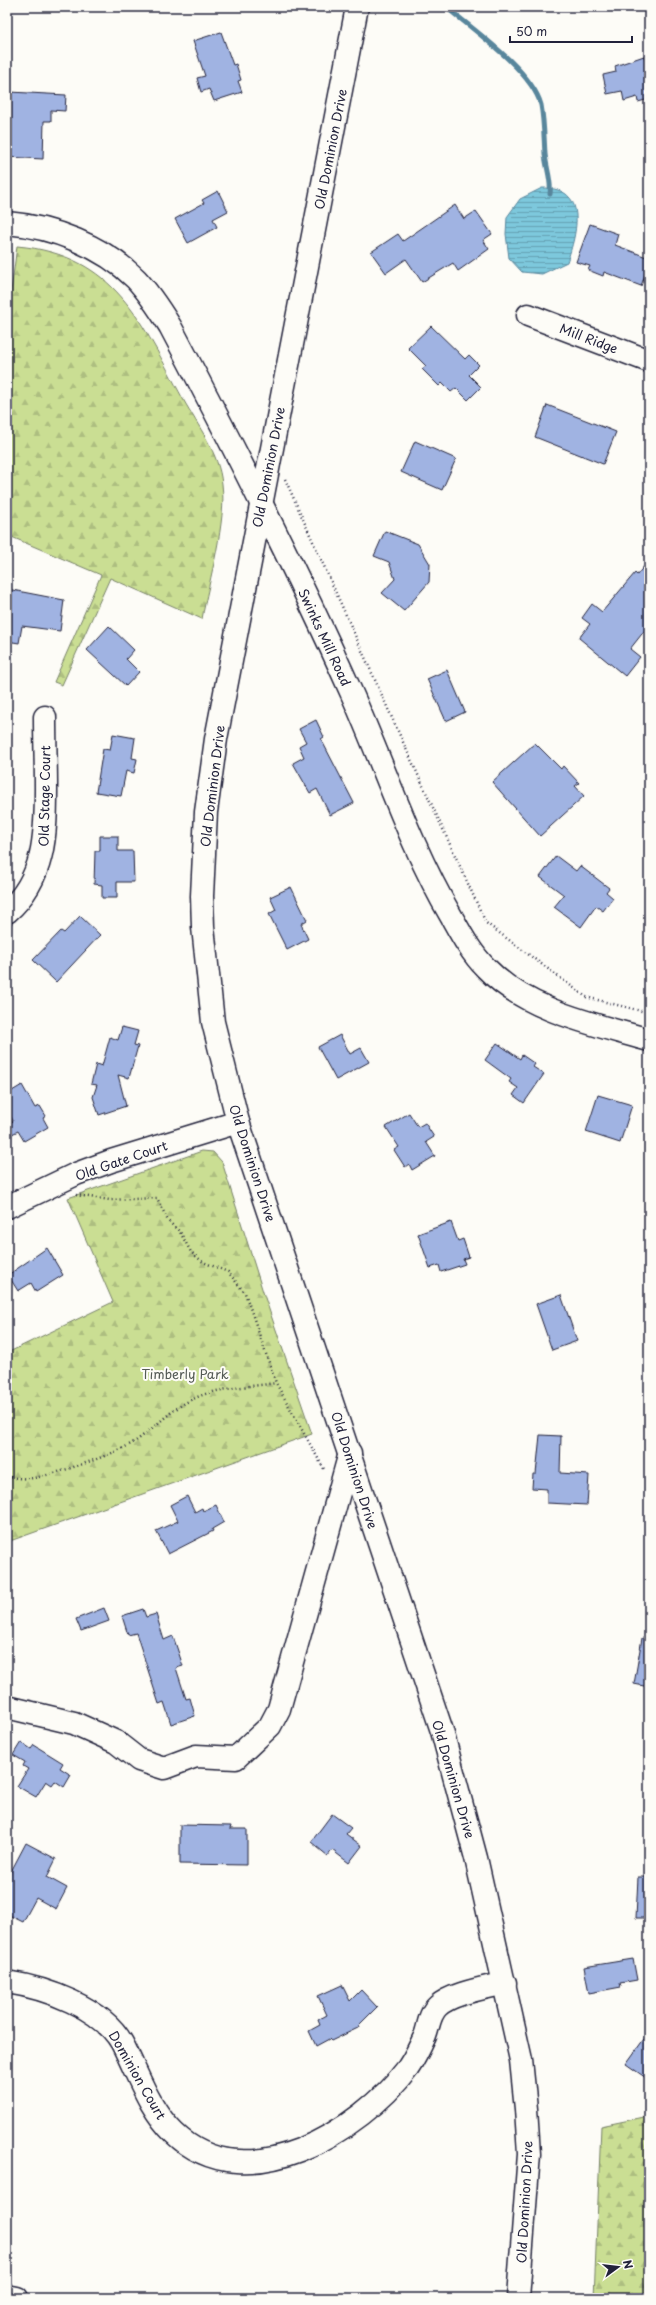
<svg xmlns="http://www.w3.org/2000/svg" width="656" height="2305" viewBox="0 0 656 2305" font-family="'Playpen Sans',sans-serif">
	<defs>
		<pattern id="forest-firs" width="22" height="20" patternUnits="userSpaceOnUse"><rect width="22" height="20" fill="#cade93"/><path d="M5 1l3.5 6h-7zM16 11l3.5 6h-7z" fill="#adbe80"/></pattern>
		<pattern id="water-rules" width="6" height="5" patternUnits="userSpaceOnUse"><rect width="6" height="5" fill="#7dc8dc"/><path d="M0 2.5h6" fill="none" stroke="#66a2b4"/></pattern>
	</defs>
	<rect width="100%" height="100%" fill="#fdfcf7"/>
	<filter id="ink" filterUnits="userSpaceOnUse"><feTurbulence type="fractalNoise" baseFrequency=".025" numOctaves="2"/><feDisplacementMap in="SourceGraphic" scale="8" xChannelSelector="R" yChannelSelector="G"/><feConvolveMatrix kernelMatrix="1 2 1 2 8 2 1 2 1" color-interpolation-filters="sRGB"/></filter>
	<g filter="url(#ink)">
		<!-- forest -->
		<path fill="url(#forest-firs)" stroke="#768067" d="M 17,246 C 116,255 141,322 183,399 C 198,426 219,453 222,484 C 227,521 209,580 202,619 L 110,578 L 62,685 L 54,682 L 101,575 L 7,535 L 7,322 Z
			M 202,1151 L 213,1152 L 222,1162 L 264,1295 L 312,1434 L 7,1542 L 7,1353 L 113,1302 L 68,1198 Z
			M 649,2116 L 649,2298 L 594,2298 L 601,2126 Z"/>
		<!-- water -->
		<path fill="url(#water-rules)" stroke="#59869c" d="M 542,188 C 589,187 577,233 567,262 L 542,274 L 522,272 L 509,258 L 506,234 L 507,217 L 520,199 Z"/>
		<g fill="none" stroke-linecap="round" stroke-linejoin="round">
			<!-- stream -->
			<path stroke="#59869c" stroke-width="5" d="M 446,7 C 474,30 532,71 541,105 C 544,121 544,139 545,154 C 546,167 552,181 550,194"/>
		</g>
		<!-- building -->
		<path fill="#a0b3e2" stroke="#22223b" d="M 221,32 L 233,65 L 236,64 L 241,80 L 238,81 L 242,92 L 214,101 L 209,89 L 201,92 L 197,78 L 205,76 L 193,41 Z
			M 644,56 L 645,59 L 649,58 L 649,99 L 638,102 L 637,97 L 624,101 L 622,91 L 607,94 L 603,75 L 616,72 L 615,66 Z
			M 10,92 L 66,95 L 65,111 L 51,110 L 51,121 L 44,121 L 43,159 L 7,157 L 7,108 L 9,108 Z
			M 218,191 L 228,211 L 213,219 L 217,227 L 188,243 L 175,219 L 204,203 L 202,200 Z
			M 455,205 L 464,219 L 476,211 L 492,234 L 483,240 L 489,249 L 458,271 L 453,263 L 422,282 L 406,259 L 386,273 L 371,252 L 398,234 L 403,241 Z
			M 590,224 L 618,234 L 615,245 L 649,258 L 649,264 L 641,286 L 604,272 L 603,276 L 588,270 L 590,266 L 576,262 Z
			M 431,326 L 465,359 L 469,355 L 479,365 L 469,375 L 481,387 L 468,400 L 456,388 L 451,392 L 442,383 L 439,386 L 422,369 L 426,366 L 408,348 Z
			M 547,405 L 616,432 L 603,464 L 535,437 Z
			M 415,441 L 456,459 L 442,490 L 401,472 Z
			M 385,531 L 418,544 L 430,564 L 429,582 L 404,611 L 382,593 L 395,579 L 389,562 L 374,556 Z
			M 649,560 L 649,625 L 630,649 L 640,657 L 625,676 L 579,638 L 590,624 L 582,618 L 592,604 L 602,612 L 635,573 L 637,575 Z
			M 7,589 L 64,600 L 60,631 L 22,626 L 19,643 L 7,641 Z
			M 109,626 L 134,650 L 126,659 L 139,672 L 126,686 L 87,650 Z
			M 447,670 L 465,712 L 446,721 L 427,679 Z
			M 316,720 L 324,737 L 321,739 L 354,803 L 330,815 L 317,789 L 310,793 L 293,763 L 304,757 L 299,746 L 306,742 L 299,729 Z
			M 113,734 L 135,738 L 132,758 L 137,759 L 134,773 L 126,771 L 121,796 L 96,792 L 103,749 L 110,750 Z
			M 535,743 L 561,769 L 563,766 L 579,783 L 575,786 L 584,796 L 540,836 L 492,782 Z
			M 100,836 L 118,836 L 118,851 L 133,851 L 134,882 L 117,882 L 117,898 L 102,898 L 102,885 L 94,884 L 95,851 L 100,851 Z
			M 556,856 L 576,871 L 580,866 L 609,888 L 606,892 L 613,898 L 603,911 L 596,906 L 581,927 L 554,907 L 564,895 L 540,877 Z
			M 291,887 L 307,920 L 301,924 L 308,939 L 287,950 L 269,914 L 276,910 L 270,897 Z
			M 80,916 L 100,935 L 56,982 L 33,960 L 61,931 L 64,933 Z
			M 122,1027 L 138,1031 L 134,1045 L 138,1046 L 129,1078 L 118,1075 L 126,1106 L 99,1115 L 93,1097 L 97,1085 L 91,1084 L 96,1064 L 102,1066 L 110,1037 L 118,1040 Z
			M 340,1035 L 350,1054 L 361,1048 L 369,1062 L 336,1080 L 318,1047 Z
			M 497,1043 L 520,1059 L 522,1055 L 535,1064 L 533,1067 L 544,1074 L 524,1103 L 513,1095 L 518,1088 L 509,1082 L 511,1079 L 485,1060 Z
			M 22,1085 L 35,1108 L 40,1106 L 46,1116 L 43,1118 L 48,1127 L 24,1141 L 18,1131 L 12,1134 L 7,1126 L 13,1121 L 11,1117 L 7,1120 L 7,1094 Z
			M 598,1095 L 632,1105 L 620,1143 L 586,1132 Z
			M 409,1113 L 418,1127 L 425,1123 L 434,1137 L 426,1142 L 435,1156 L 412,1170 L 409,1164 L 405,1167 L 394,1150 L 399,1147 L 386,1127 Z
			M 451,1222 L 458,1241 L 463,1239 L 469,1257 L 463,1259 L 465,1264 L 441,1272 L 439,1265 L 430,1268 L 418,1234 Z
			M 47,1248 L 63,1275 L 36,1292 L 31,1283 L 18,1291 L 8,1275 Z
			M 561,1295 L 577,1341 L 552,1350 L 536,1304 Z
			M 540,1435 L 561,1436 L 560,1473 L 589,1475 L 587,1505 L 547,1503 L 547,1489 L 532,1488 L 533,1474 L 536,1474 Z
			M 187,1496 L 195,1512 L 202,1508 L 203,1511 L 216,1505 L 224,1522 L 212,1529 L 213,1531 L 168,1554 L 156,1531 L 178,1521 L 170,1505 Z
			M 104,1608 L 109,1621 L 81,1631 L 76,1619 Z
			M 143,1609 L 146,1617 L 156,1614 L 164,1640 L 173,1636 L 183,1666 L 176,1668 L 186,1699 L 190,1698 L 195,1716 L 171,1724 L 164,1702 L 159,1704 L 136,1633 L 128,1635 L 122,1616 Z
			M 642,1638 L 649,1639 L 649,1687 L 634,1684 Z
			M 21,1742 L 31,1749 L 34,1745 L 63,1763 L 60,1768 L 71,1775 L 64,1787 L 55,1781 L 52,1785 L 46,1781 L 36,1797 L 17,1786 L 28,1769 L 23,1766 L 25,1762 L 13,1755 Z
			M 332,1814 L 351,1828 L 346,1834 L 362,1846 L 349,1863 L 332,1850 L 328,1856 L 311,1842 Z
			M 180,1825 L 231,1826 L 230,1829 L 247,1829 L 247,1865 L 180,1864 Z
			M 26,1843 L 56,1859 L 47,1877 L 67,1888 L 56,1909 L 36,1898 L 23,1922 L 7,1914 L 7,1879 Z
			M 638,1877 L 649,1877 L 649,1918 L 636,1918 Z
			M 633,1959 L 637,1980 L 620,1983 L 621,1987 L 589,1993 L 584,1967 Z
			M 342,1985 L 350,2001 L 361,1990 L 377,2007 L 359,2025 L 360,2027 L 331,2041 L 329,2039 L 316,2046 L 309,2031 L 320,2025 L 318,2020 L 327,2015 L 318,1996 Z
			M 649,2032 L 649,2080 L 626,2064 Z"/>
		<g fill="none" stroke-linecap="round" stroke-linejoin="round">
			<defs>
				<path id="minor" d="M 7,223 C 53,227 103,246 136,279 C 149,293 160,310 170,326 C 234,447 296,569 352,694 C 385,768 410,846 451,916 C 461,934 471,953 486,968 C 527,1011 594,1024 649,1040
					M 528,315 L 649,361
					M 7,912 C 45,879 46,834 46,788 C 46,764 45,741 45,717
					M 7,1207 L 76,1174 L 111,1161 L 238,1122
					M 7,1707 L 74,1723 L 116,1742 L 139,1760 L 164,1768 L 196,1756 L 236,1758 L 270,1726 L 279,1709 L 350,1453
					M 7,1982 C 45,1988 102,2007 122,2043 C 138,2074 149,2109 174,2133 C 245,2202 360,2131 408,2068 C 415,2058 420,2047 425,2036 C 429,2026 429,2014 438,2006 C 452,1993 486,1988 505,1983"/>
				<path id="major" d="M 357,7 L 216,739 L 206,812 L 202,896 L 203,927 L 213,1022 L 238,1122 L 442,1731 L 476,1858 L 521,2060 L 526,2109 L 529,2154 L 518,2298"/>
				<path id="highway" d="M 7,2296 L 17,2298"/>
			</defs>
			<!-- minor casing -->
			<use href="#minor" stroke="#22223b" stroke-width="25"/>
			<!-- major casing -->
			<use href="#major" stroke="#22223b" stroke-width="25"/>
			<!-- highway casing -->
			<use href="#highway" stroke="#22223b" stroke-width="25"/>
			<!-- path -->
			<path stroke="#22223b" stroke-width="2.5" stroke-dasharray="1 3" stroke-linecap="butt" d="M 285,479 L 397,729 L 486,923 L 586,997 L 649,1013
				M 76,1195 L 110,1200 L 157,1198 L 168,1221 L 180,1232 L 191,1252 L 203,1262 L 228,1272 L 245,1293 L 276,1383 L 325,1471
				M 7,1477 C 16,1478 26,1479 34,1478 C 56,1474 120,1453 137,1440 C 157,1426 171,1409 193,1399 C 217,1387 250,1387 276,1383"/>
			<!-- minor -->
			<use href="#minor" stroke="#fdfcf7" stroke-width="22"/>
			<!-- major -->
			<use href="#major" stroke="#fdfcf7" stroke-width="22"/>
			<!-- highway -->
			<use href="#highway" stroke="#fdfcf7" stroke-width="22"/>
		</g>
	</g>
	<g text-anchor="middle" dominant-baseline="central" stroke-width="4" stroke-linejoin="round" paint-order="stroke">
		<!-- street labels -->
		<g font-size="13" fill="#22223b" stroke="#fdfcf7">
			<text transform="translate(330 149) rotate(-79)">Old Dominion Drive</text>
			<text transform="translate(589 338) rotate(21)">Mill Ridge</text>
			<text transform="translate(268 467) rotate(-79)">Old Dominion Drive</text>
			<text transform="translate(325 637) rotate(65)">Swinks Mill Road</text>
			<text transform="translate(212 786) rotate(-83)">Old Dominion Drive</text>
			<text transform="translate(44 796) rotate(-89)">Old Stage Court</text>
			<text transform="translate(121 1160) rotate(-19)">Old Gate Court</text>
			<text transform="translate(253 1163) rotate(72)">Old Dominion Drive</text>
			<text transform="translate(355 1470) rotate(72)">Old Dominion Drive</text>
			<text transform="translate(454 1779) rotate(74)">Old Dominion Drive</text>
			<text transform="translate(138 2075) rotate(60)">Dominion Court</text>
			<text transform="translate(524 2202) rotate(-87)">Old Dominion Drive</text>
		</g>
		<!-- park labels -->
		<g font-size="13" fill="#545a55" stroke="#fdfcf7">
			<text x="185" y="1373">Timberly Park</text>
		</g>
	</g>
	<!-- margin -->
	<rect width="656" height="2305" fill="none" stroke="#fdfcf7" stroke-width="24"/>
	<rect x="12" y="12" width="632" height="2281" fill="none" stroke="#22223b" stroke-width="1.5" filter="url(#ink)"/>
	<!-- north arrow -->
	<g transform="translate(618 2267) rotate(75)" stroke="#fdfcf7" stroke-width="3" paint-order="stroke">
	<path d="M0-3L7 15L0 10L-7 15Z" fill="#22223b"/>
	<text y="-6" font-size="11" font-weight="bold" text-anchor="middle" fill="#22223b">N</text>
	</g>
	<!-- scale -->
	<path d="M510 36v6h122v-6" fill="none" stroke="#22223b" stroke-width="2"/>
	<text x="516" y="36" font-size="12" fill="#22223b" stroke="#fdfcf7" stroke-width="3" paint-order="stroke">50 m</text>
</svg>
